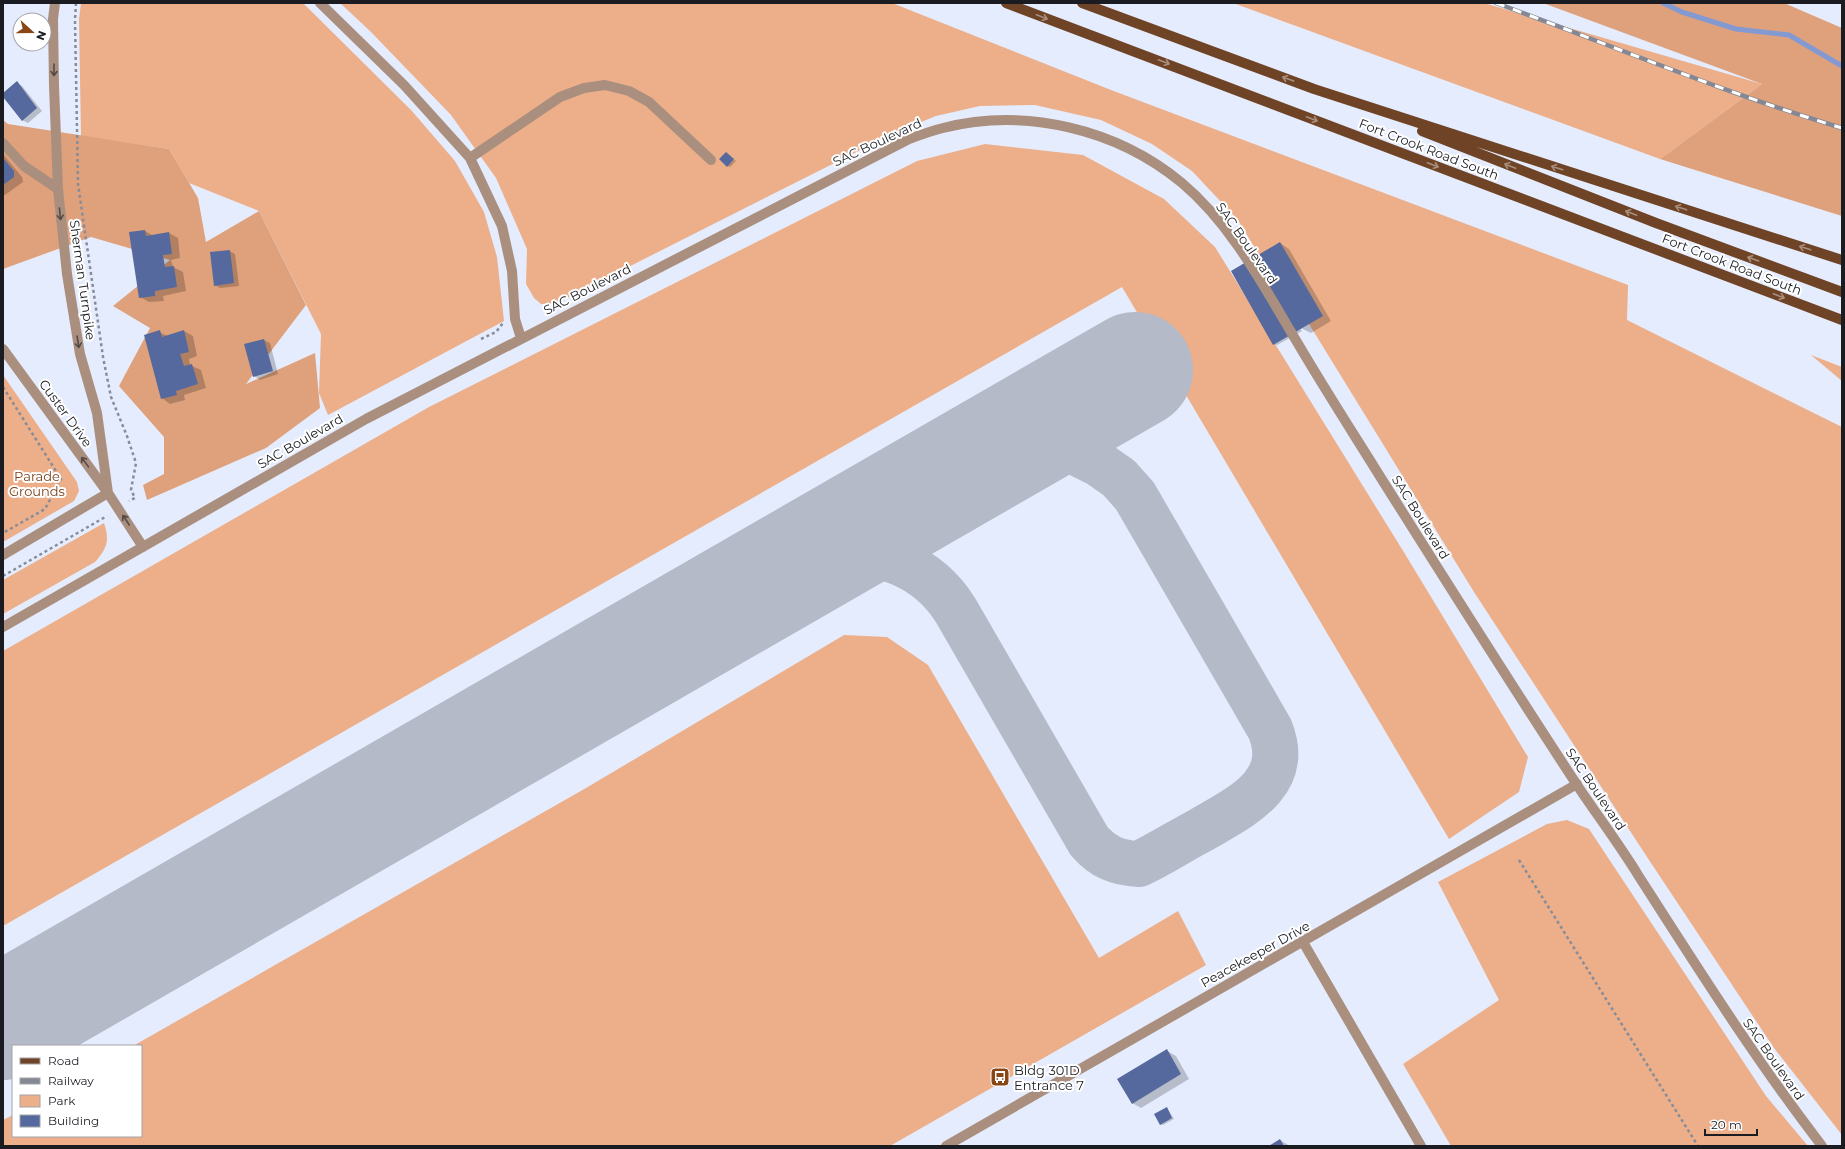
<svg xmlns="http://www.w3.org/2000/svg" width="1845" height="1149" viewBox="0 0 1845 1149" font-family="Montserrat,sans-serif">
	<rect width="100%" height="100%" fill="#e5ecfd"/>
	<!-- green -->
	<path fill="#ecaf8a" d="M 81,3 L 303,3 L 411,110 L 455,161 L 484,212 L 497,257 L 504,321 L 328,415 L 319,393 L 321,334 L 259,211 L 189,183 L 169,149 L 81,136 L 79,19 Z
		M 340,3 L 892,3 L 1111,90 L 1628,285 L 1627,320 L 1842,427 L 1842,1135 L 1774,1048 L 1649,860 L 1474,592 L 1309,324 L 1259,255 L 1238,220 L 1192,171 L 1152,144 L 1101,120 L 1035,105 L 980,106 L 936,116 L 894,133 L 555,304 L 541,304 L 534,298 L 526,284 L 527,249 L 496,178 L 451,115 L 371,32 Z
		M 1233,3 L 1484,3 L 1762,84 L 1660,159 Z
		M 985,144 L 1083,155 L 1164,199 L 1215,247 L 1405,554 L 1528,757 L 1519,792 L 1449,839 L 1122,287 L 3,926 L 3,651 L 429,407 L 917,161 Z
		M 1811,355 L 1842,367 L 1842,381 Z
		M 3,375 L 77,482 L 79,491 L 74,501 L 3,542 Z
		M 104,523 C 110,541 107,548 95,562 L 3,614 L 3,580 Z
		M 844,635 L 887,637 L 928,665 L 1099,958 L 1178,911 L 1206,965 L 890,1146 L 3,1146 L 3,1120 L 13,1115 L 13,1136 L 141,1136 L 141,1046 L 133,1046 L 586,788 Z
		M 1567,820 L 1589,829 L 1766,1096 L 1808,1146 L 1451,1146 L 1403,1064 L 1499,1000 L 1438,882 L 1547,824 Z"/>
	<!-- forest -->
	<path fill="#dea17c" d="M 1543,3 L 1784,3 L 1842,28 L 1842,216 L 1660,159 L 1762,84 Z
		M 3,120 L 8,124 L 169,149 L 198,198 L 206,242 L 259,211 L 306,305 L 246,384 L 315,353 L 320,408 L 266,448 L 147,500 L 143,485 L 164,474 L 164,437 L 119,386 L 150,328 L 113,306 L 170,260 L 91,237 L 3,269 Z"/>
	<!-- shadow -->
	<path fill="#0003" d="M 17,83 L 22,86 L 42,111 L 28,123 L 22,120 L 3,95 Z
		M 3,154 L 22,177 L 23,182 L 5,195 L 3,194 Z
		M 728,155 L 736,161 L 730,167 L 727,166 Z
		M 145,231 L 154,236 L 169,233 L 178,238 L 180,258 L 171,260 L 173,267 L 183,272 L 186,291 L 163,296 L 164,301 L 149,302 L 140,297 Z
		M 1280,243 L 1289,249 L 1331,321 L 1311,333 L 1299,327 L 1302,331 L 1277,345 L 1274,344 Z
		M 229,251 L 235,254 L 239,286 L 220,288 L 215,285 Z
		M 184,331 L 193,336 L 197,356 L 189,359 L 190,365 L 201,370 L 206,388 L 184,395 L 185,400 L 170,404 L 162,398 L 159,332 L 168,336 Z
		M 264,340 L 270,343 L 278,374 L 260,380 L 254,376 Z
		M 1167,1051 L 1176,1056 L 1189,1079 L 1141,1108 L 1132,1103 Z
		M 1167,1108 L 1174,1119 L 1163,1125 L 1160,1124 Z
		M 1280,1140 L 1290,1146 L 1271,1146 Z"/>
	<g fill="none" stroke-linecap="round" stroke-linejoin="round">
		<!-- stream -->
		<path stroke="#8399d2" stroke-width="5" d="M 1663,3 L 1682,12 L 1736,29 L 1789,35 L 1842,66"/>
		<!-- taxiway -->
		<path stroke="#b4bac8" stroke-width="46" d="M 789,569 C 802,564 814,559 827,557 C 878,545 929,567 956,611 L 1089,841 C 1103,857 1117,863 1139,864 C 1160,854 1180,841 1201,830 C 1240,807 1292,784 1270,729 L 1135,496 L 1119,478 L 1099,464 L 1077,453 L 1065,450 L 1038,447 L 1010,452 L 972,463"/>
		<!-- runway -->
		<path stroke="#b4bac8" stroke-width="116" d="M 3,1022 L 1135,370"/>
	</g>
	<!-- building -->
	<path fill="#55699e" d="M 17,81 L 37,108 L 22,121 L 3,97 L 3,93 Z
		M 726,152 L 734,159 L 727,167 L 719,159 Z
		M 3,158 L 14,171 L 14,177 L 3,185 Z
		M 145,230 L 146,236 L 169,232 L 172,254 L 163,255 L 165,267 L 174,266 L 177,287 L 155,291 L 155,296 L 139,298 L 129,232 Z
		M 1280,242 L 1323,316 L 1273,345 L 1231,271 Z
		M 230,250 L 234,283 L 214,286 L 210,252 Z
		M 160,330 L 162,337 L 184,330 L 189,352 L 180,354 L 184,366 L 192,364 L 198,384 L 176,391 L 177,395 L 161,399 L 144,335 Z
		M 264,339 L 273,371 L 253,377 L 244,344 Z
		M 1167,1049 L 1181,1074 L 1132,1104 L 1117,1079 Z
		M 1167,1107 L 1172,1118 L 1160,1125 L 1154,1114 Z
		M 1280,1139 L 1284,1146 L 1269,1146 Z"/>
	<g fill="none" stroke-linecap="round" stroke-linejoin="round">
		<!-- path -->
		<path stroke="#888c98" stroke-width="2.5" stroke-dasharray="3 3" stroke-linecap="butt" d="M 76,3 L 75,20 L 78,184 L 103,357 L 111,397 L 127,436 L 136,463 L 131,490 L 135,498 L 129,501
			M 481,339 L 496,332 L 503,323
			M 3,387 L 61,479 L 45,509 L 3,533
			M 3,576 L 107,516
			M 1519,860 L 1698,1146"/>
		<!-- minor -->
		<path stroke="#aa8f7f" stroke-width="10" d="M 55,3 L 53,19 L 54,86 L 58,189 L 67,274 L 80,354 L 97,413 L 108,493
			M 320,3 L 404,85 L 470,158 L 502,226 L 512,271 L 515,319 L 521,338
			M 3,143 L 24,166 L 58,189
			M 470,158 L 560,97 L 584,88 L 605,85 L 629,91 L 649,102 L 711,160
			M 3,349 L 108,493 L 143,547
			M 3,555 L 108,493
			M 3,627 L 366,419 L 909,139 C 920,135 931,131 943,128 C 1025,107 1117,129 1182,183 C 1232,225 1264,287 1297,342 C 1324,388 1353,433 1381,478 C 1446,581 1510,683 1577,785 C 1597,815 1619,844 1638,875 C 1697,967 1755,1059 1822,1146
			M 1303,942 L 1421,1146
			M 946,1146 L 1577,784"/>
		<!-- major -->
		<path stroke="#6f4326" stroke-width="10" d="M 1006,3 L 1842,320
			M 1082,3 L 1314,89 L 1842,260
			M 1422,131 L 1656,223 L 1842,292"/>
		<defs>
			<path id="rail" d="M 1496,3 C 1611,45 1724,93 1842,128"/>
		</defs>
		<!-- rail casing -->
		<use href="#rail" stroke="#848894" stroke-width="4.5"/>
		<!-- rail -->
		<use href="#rail" stroke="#fff" stroke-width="3" stroke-dasharray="9" stroke-linecap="butt"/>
	</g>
	<!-- one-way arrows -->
	<defs><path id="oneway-shaft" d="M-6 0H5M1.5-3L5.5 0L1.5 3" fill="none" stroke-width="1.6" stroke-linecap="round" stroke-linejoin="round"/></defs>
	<g stroke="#a98e7d">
		<use href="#oneway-shaft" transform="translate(1042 17) rotate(21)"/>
		<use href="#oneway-shaft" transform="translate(1164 62) rotate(21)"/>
		<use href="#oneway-shaft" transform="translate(1288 79) rotate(-160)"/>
		<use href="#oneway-shaft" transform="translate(1312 119) rotate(21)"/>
		<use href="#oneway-shaft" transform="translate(1433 165) rotate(21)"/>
		<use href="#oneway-shaft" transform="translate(1510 166) rotate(-159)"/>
		<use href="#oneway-shaft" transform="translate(1557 168) rotate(-162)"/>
		<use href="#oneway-shaft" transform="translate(1681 208) rotate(-162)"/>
		<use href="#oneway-shaft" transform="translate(1631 213) rotate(-159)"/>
		<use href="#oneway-shaft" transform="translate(1805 248) rotate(-162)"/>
		<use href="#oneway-shaft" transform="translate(1753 259) rotate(-160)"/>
		<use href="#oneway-shaft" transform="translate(1779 296) rotate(21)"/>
	</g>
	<g stroke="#544a47">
		<use href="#oneway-shaft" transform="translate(54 70) rotate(90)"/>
		<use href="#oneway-shaft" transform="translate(60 214) rotate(84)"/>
		<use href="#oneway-shaft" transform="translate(78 342) rotate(81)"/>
		<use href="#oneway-shaft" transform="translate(85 462) rotate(-126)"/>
		<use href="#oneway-shaft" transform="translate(126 520) rotate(-123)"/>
	</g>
	<!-- icons -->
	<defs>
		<symbol id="bus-square" viewBox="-11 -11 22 22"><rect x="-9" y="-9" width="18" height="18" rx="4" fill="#894616" stroke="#fff"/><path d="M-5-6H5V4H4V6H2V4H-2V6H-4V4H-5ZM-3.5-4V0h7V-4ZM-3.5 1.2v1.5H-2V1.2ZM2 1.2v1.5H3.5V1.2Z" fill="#fff"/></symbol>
	</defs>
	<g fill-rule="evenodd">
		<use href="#bus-square" x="989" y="1066" width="22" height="22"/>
	</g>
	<g text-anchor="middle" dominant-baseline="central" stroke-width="4" stroke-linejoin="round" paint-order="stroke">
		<!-- street labels -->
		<g font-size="13" fill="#1a1c22" stroke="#fff">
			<text transform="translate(877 142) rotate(-25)">SAC Boulevard</text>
			<text transform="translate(1429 149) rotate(21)">Fort Crook Road South</text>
			<text transform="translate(1247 243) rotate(55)">SAC Boulevard</text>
			<text transform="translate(1732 264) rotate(21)">Fort Crook Road South</text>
			<text transform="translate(83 280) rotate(82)">Sherman Turnpike</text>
			<text transform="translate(587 289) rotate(-27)">SAC Boulevard</text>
			<text transform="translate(66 413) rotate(54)">Custer Drive</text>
			<text transform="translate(300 441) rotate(-30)">SAC Boulevard</text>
			<text transform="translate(1421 517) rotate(58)">SAC Boulevard</text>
			<text transform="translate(1596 789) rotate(56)">SAC Boulevard</text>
			<text transform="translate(1255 954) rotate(-29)">Peacekeeper Drive</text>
			<text transform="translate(1774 1059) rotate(55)">SAC Boulevard</text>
		</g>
		<!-- park labels -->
		<g font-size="13" fill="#783f18" stroke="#fff">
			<text x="37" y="476">Parade<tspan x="37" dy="15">Grounds</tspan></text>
		</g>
		<!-- poi labels -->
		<g font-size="13" fill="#1a1c22" stroke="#fff" text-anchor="start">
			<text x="1014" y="1070">Bldg 301D<tspan x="1014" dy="15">Entrance 7</tspan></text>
		</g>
	</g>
	<!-- border -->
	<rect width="1845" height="1149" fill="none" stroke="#1a1c22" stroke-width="8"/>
	<!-- legend -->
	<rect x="12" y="1045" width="130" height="92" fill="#ffffff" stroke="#a3a4a7"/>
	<rect x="20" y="1058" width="20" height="6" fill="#6f4326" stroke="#a3a4a7"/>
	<text x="48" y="1065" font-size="12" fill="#1a1c22">Road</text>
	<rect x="20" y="1078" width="20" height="6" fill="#848894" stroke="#a3a4a7"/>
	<text x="48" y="1085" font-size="12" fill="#1a1c22">Railway</text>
	<rect x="20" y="1095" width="20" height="12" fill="#ecaf8a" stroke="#a3a4a7"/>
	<text x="48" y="1105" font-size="12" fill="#1a1c22">Park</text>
	<rect x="20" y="1115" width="20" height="12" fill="#55699e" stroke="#a3a4a7"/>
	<text x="48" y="1125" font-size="12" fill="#1a1c22">Building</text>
	<!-- north arrow -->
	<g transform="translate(32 32) rotate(111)"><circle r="19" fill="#ffffff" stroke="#a3a4a7"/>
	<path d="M0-3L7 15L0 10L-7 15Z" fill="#894616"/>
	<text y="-6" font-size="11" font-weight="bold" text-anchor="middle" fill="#1a1c22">N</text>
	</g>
	<!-- scale -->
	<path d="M1705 1129v6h52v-6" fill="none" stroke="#1a1c22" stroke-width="2"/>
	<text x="1711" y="1129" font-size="12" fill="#1a1c22" stroke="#ffffff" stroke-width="3" paint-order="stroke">20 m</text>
</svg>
